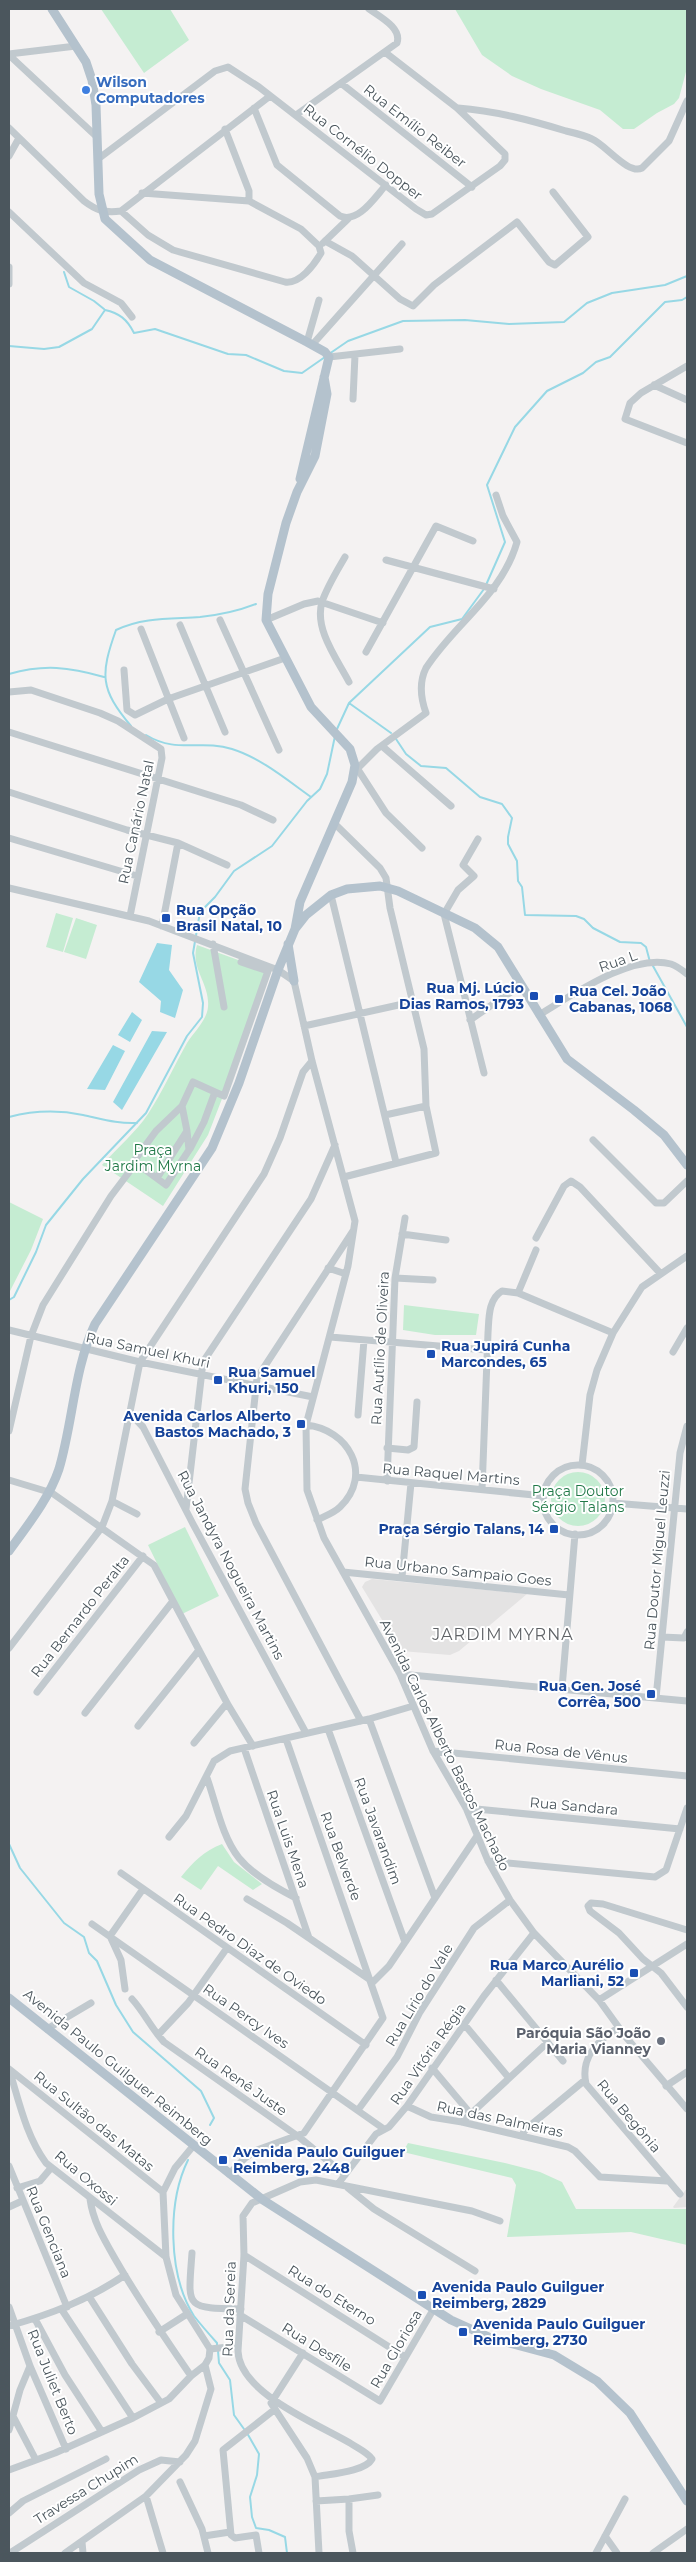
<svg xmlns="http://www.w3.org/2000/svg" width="696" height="2562" viewBox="0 0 696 2562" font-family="Montserrat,sans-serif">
	<rect width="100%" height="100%" fill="#f4f2f2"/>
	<!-- education -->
	<path fill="#e4e3e3" d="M 372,1579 L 527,1594 L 459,1651 L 450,1655 L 401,1651 L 362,1587 L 365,1582 Z
		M 687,2188 L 687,2207 L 674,2208 L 673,2207 Z"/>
	<!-- green -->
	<path fill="#c5ecd2" d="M 101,9 L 170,9 L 189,40 L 144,73 Z
		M 455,9 L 686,9 L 687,68 L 679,98 L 674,104 L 657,113 L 634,129 L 623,129 L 600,110 L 541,89 L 512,76 L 482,55 Z
		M 56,913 L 73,918 L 63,952 L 46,947 Z
		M 76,918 L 97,925 L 86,959 L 64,952 Z
		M 197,945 L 271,972 L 208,1135 L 163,1206 L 102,1165 C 117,1148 136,1132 148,1114 C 163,1091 174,1066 187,1043 C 194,1032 207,1020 208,1007 C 210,983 190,969 197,945 Z
		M 9,1202 L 43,1219 L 31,1250 L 9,1293 Z
		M 404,1305 L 479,1314 L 476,1335 L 435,1335 L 403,1330 Z
		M551 1499a27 27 0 1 1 54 0a27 27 0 1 1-54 0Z
		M 185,1527 L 219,1596 L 182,1614 L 148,1545 Z
		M 222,1844 L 234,1862 L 262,1884 L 253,1890 L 218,1866 L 201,1890 L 181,1877 C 193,1862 204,1851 222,1844 Z
		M 408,2143 L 505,2163 L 540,2172 L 562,2182 L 576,2209 L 687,2209 L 687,2245 L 631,2232 L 507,2237 L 516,2185 L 512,2178 L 403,2152 Z"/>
	<!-- water -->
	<path fill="#97d8e5" d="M 157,943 L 172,945 L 169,970 L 183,990 L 175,1018 L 160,1012 L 161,1001 L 139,982 Z
		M 132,1012 L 142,1020 L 130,1042 L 118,1035 Z
		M 152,1031 L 167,1032 L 122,1110 L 113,1102 Z
		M 113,1045 L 125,1051 L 105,1090 L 87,1089 Z"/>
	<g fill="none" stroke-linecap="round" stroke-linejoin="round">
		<!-- stream -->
		<path stroke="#97d8e5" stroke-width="2" d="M 64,272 L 69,287 L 94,301 L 104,309
			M 9,346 L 44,349 L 59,347 L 92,329 L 105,310 C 119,313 127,319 134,333 L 155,329 L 228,354 L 246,355 L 284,371 L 302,373 L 325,357
			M 329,354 L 348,341 L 403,321 L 465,320 L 509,324 L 564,322 L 587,303 L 612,293 L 665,285 L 687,276
			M 486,585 L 505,542 L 487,485 L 515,427 L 547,391 L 583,373 L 596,362 L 610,357 L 665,302 L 682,300 L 687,297
			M 9,674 C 44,664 69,667 104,677
			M 349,703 L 391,733
			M 131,726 C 100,689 100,675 116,630 C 143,617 171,619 200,617 C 220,615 238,611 256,604
			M 337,729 L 349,703 L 430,627 L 462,619 L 484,589
			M 146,735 C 177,754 201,739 232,749 C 261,758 287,780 311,797
			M 396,739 L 406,754 L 421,766 L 446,768 L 480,797 L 502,804 L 512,818 L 508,837 L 508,844 L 517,861 L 518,881 L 522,887 L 525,915 L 576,916 L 584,919 L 593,928 L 620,942 L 641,943 L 646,947 L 650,962
			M 653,966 L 687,1027
			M 9,1117 C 32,1111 59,1110 83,1115 C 102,1119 118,1124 137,1123
			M 9,1300 L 14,1297 L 36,1252 L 46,1225 L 83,1179 L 146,1113 L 187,1036 L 202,1017 L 203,1003 L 193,953 L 200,912 L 215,897 L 234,871 L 272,846 L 307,801 L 320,789 L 327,774 L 335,736
			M 9,1844 L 20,1868 L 64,1923 L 84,1937 L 89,1953 L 97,1961 L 116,2005 L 133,2032 L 201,2091 L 214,2118 L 210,2125
			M 188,2160 C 167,2203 168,2275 194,2316 C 201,2325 209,2334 217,2343 L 217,2346
			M 218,2351 L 219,2363 L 230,2380 L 234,2415 L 244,2429
			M 247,2433 L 259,2454 L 257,2475 L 250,2497 L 252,2517 L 256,2528 L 269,2530 L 285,2537 L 287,2553"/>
		<!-- minor -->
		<path stroke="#c1c9ce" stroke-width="7" d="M 9,54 L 76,46
			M 9,55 L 97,137
			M 342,84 L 472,187
			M 254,108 L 277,165 L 340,216 C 358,224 375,197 386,185
			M 458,108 C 496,111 530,120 566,131 C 575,133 584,135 592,139 C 606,145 628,175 642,168 L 669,141 L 687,101
			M 296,115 L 397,43 C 402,28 380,17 369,9
			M 9,128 L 84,201 C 97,211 105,213 121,211 L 270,96
			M 225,129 L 249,191 L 249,201
			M 9,156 L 19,138
			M 98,159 L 215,71 L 228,67 L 259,87 L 416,209 L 426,215 L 432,214 L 500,166 L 505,160 L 505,154 L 457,108 L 386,53
			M 121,211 L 148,235 L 173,250 L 285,282 C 300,284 314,265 321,253 L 319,246 L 301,229 L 249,201 L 142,193
			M 9,212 L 84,283 L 121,303 L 132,317
			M 325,241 L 352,256 L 400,299 L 413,306 L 434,285 L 517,222 L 549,262 L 555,265 L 588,237 L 553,192
			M 323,243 L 348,219
			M 9,267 L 9,284
			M 307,342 L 319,300
			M 312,345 L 402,244
			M 329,357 L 400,349
			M 687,366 L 641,393 L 630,403 L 625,419 L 687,443
			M 654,385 L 687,400
			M 353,399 L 355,355
			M 345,557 C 337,571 327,587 322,602 C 314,629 337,659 349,682
			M 386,560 L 494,589
			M 220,620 L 279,750
			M 266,620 L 304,604 L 318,601 L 383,623
			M 180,625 L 225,732
			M 141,629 L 184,738
			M 366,652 L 436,526 L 473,541
			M 124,670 L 127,710 L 135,715 L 168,699 L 285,658
			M 9,692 L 31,690 L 100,713 L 118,721 L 161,749 L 162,758 L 130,916
			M 9,732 L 241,805 L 273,820
			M 382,746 L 451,806
			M 355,765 L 386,813 L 422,848
			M 358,768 L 377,749 L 426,713 C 421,699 419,682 426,668 C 455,623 502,595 517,542 L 503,516 L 496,495
			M 9,792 L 127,830 L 178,843 L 227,865
			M 334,823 L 380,868 L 386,878 L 390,908 L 424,1049 L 426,1106 L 436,1153 L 344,1177
			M 9,838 L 137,876
			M 478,839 L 463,865 L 474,876 L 458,890 L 444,914 L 484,1073
			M 9,888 L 149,921 L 278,970 L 294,981 L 312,1061 L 355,1221 L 348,1266 L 306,1425 L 307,1490 L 324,1538 L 400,1674 L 433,1751 L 466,1808 L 488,1861 L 510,1900 L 534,1933 L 599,2000 L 625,2036 L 687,2109
			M 331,895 L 396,1162
			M 162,926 L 178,843
			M 213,944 L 224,1007
			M 539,1015 C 571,996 631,953 671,964 C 677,966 682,970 687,974
			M 470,1020 L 521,985
			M 304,1026 L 412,1002
			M 215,1092 L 224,1096 L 268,971 L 241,962
			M 182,1106 L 193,1082 L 215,1092 L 204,1122 L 190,1149
			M 385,1115 L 426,1106
			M 593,1140 L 656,1203 L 664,1203 L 687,1181
			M 136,1163 L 134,1161 L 156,1131 L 182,1106 L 187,1131 L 157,1178
			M 353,1231 L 257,1378 L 245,1489 L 248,1503 L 256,1523 L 361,1721
			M 402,1234 L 446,1240
			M 536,1238 L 564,1186 L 571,1181 L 580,1187 L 660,1273
			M 328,1268 L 346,1274
			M 395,1278 L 433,1280
			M 518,1293 L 536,1250
			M 9,1330 L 140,1362 L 313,1397
			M 330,1337 L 487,1350
			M 673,1352 L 687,1328
			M 130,1413 L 143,1427 L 193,1524 L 306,1733
			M 358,1415 L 364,1340
			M 306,1425 C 348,1429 374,1474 340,1507 C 334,1513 325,1516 317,1520
			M 9,1431 L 31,1336 L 43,1305 L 111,1196 L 136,1163 L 166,1185 L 189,1150 L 187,1131
			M 387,1448 L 408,1450 L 414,1447 L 417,1402
			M 582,1465 L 590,1395 L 597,1370 L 613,1333 L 642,1287 L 687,1256
			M543 1500a35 35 0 1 1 70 0a35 35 0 1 1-70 0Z
			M 356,1477 L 544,1496
			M 9,1480 L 52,1493 L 154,1565 L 227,1703 L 253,1746
			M 387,1481 L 395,1278 L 405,1218
			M 482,1490 L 488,1333 C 489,1319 488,1299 502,1291 L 518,1293 L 613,1333
			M 112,1501 L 137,1514
			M 613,1503 L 687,1509
			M 186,1509 L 203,1362 L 311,1199 L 335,1145
			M 343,1572 L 569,1595
			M 402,1577 L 411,1483
			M 662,1637 L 684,1638 L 687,1632
			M 9,1648 L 102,1527 L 112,1501 L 140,1362 L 264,1174 L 280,1138 L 303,1072 L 312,1061
			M 400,1674 L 687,1701
			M 562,1688 L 575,1534
			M 37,1692 L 143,1556
			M 656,1698 L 680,1453 L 687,1426
			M 85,1713 L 173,1601
			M 369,1719 L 435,1898
			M 138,1726 L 199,1650
			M 328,1729 L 405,1942
			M 194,1743 L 227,1703
			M 244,1748 L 309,1938
			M 433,1751 L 687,1776
			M 207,1778 C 216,1803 222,1837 239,1858 C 253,1875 276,1888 296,1898
			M 466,1808 L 680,1829
			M 169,1837 L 186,1816 L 214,1761 L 230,1751 L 369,1719 L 413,1706
			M 488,1861 L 655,1877 L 666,1870 L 687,1808
			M 121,1873 L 366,2045
			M 247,1899 L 287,1923 L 372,1981
			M 92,1924 L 384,2129
			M 687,1930 L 603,1904 L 591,1903 L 588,1906 L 590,1911 L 619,1933 L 643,1959 L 661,1973 L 687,2007
			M 496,1980 L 563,2061
			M 373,1982 L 389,1966 L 477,1836
			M 125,1989 L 121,1960 L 110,1936 L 143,1889
			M 132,1999 C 144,2012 151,2028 164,2042 L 299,2137 L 345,2175
			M 599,2000 L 687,1944
			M 464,2024 L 509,2078
			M 618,2028 C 598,2040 580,2057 586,2084 L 680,2194
			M 47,2029 L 91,2003
			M 158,2035 L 188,2003 L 227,1948
			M 432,2068 L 470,2113
			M 9,2069 C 19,2101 26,2136 46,2163 L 166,2257
			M 9,2069 L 163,2192
			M 666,2086 L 687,2072
			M 407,2106 L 431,2117 L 462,2122 L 568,2147 L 575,2151 L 600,2177 L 667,2181
			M 358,2110 L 397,2057 L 420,2012 L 474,1928 L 510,1900
			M 462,2122 L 547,2043
			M 521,2136 L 526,2129 L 585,2080
			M 194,2145 L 175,2168 L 163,2192 L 166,2257 L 176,2295 L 210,2349
			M 9,2166 L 67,2307
			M 229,2174 L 245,2158 L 257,2150 L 304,2133 L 383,2018 L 286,1739
			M 338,2184 L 376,2134 L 389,2127 L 407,2106 L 484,1996 L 534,1933
			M 17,2188 L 40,2181 L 51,2168
			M 348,2188 L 374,2209 L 475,2271
			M 90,2199 C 93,2222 105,2241 117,2262 C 140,2302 165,2338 191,2376
			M 9,2207 L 22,2201
			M 192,2253 C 188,2308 184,2308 241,2309
			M 244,2255 L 405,2357
			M 90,2298 L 132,2364 L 161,2403
			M 9,2307 L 30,2366 L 66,2449
			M 62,2310 L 133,2418
			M 240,2315 L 380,2401 L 433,2310
			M 35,2319 L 65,2375 L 102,2432
			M 9,2326 C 51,2314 88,2300 125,2275
			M 159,2332 L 187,2314
			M 210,2349 L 238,2346
			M 303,2353 L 271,2403 L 307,2458 L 315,2477 L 319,2553
			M 14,2418 L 36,2460
			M 9,2430 L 20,2390 L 30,2366
			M 9,2470 L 55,2453 L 133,2418 L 169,2399 L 191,2376 L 205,2365 L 209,2358 L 210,2349
			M 315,2477 C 329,2474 365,2472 372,2459 C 367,2452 357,2448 350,2443 C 318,2424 239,2393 238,2351 L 244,2255 L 243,2216 L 252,2203 L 300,2182 L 316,2180 L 472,2211 L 500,2221
			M 180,2482 L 202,2529 L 208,2553
			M 146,2496 L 163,2553
			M 349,2499 L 349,2531 L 353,2553
			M 316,2501 L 349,2499 L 378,2495
			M 9,2513 L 23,2501 L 106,2459
			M 204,2536 L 230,2532
			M 605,2536 L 617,2553
			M 82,2542 L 83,2553
			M 10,2553 L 139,2470 L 161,2460 L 180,2462
			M 65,2553 L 146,2496 L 186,2455 L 195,2441 L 211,2389 L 205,2365
			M 259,2553 L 256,2535 L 235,2538 L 231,2535 L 223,2450 L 274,2410
			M 596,2553 L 625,2499
			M 653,2553 L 687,2529"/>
		<!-- major -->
		<path stroke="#b4c2cd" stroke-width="9" d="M 52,9 L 86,62 L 92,80 L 96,105 L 99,194 L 105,219 L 150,260 L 307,342 L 325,352 L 329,357 L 300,479
			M 295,929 L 306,915 L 331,895 L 347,889 L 380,886 L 398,891 L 475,928 L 498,947 L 567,1059 L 634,1110 L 664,1135 L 687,1165
			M 288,944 L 294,981
			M 9,1551 C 27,1526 49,1499 59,1469 C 73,1422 74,1369 95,1324 L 212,1148 L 239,1083 L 278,970 L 295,929 L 300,902 L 352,782 L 355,765 L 350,749 L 311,707 L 266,620 L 268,594 L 286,523 L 297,492 L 315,456 L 327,394 L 324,377
			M 9,1998 L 263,2200 L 451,2320 L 491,2338 L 554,2355 L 597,2381 L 630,2413 L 687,2501"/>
	</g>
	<!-- markers -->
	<circle fill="#3f7fe0" stroke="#fff" stroke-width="2" cx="86" cy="90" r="5"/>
	<g fill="#1a4fb4" stroke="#fff" stroke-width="2">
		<rect x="161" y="913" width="10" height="10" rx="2.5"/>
		<rect x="529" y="991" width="10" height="10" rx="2.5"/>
		<rect x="554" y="994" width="10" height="10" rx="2.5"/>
		<rect x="426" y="1349" width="10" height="10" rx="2.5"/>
		<rect x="213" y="1375" width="10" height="10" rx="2.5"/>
		<rect x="296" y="1419" width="10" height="10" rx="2.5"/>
		<rect x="549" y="1524" width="10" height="10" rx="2.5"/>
		<rect x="646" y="1689" width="10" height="10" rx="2.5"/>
		<rect x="629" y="1968" width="10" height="10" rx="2.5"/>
		<rect x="218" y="2155" width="10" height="10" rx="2.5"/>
		<rect x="417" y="2290" width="10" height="10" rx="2.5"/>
		<rect x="458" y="2327" width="10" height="10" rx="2.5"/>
	</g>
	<circle fill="#6b7280" stroke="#fff" stroke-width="2" cx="661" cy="2041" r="5"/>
	<g text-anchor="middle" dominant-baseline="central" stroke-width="4" stroke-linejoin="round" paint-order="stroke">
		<!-- shop labels -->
		<g font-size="14" font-weight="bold" fill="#366cbe" stroke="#fff" text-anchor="start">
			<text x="96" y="82">Wilson<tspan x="96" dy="16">Computadores</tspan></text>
		</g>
		<!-- street labels -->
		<g font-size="14" fill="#4b565d" stroke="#fff">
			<text transform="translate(415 126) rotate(38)">Rua Emílio Reiber</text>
			<text transform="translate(363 152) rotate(38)">Rua Cornélio Dopper</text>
			<text transform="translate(136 822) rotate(-78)">Rua Canário Natal</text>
			<text transform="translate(618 961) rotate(-19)">Rua L</text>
			<text transform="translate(380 1348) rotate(-87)">Rua Autílio de Oliveira</text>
			<text transform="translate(148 1350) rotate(12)">Rua Samuel Khuri</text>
			<text transform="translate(451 1474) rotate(5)">Rua Raquel Martins</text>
			<text transform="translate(657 1560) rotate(-85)">Rua Doutor Miguel Leuzzi</text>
			<text transform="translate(231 1565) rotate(62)">Rua Jandyra Nogueira Martins</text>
			<text transform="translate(458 1571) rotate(6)">Rua Urbano Sampaio Goes</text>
			<text transform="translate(80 1616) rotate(-52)">Rua Bernardo Peralta</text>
			<text transform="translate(445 1745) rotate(64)">Avenida Carlos Alberto Bastos Machado</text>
			<text transform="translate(561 1751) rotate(6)">Rua Rosa de Vênus</text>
			<text transform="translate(574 1806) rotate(5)">Rua Sandara</text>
			<text transform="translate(378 1831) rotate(70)">Rua Javarandim</text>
			<text transform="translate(288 1839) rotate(71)">Rua Luis Mena</text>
			<text transform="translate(341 1856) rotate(70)">Rua Belverde</text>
			<text transform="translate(250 1949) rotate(35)">Rua Pedro Diaz de Oviedo</text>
			<text transform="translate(419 1995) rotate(-59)">Rua Lírio do Vale</text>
			<text transform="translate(246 2016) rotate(35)">Rua Percy Ives</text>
			<text transform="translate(428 2054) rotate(-55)">Rua Vitória Régia</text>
			<text transform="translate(118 2067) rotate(39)">Avenida Paulo Guilguer Reimberg</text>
			<text transform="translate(241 2081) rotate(35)">Rua Renê Juste</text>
			<text transform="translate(629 2116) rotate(50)">Rua Begônia</text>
			<text transform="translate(500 2119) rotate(12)">Rua das Palmeiras</text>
			<text transform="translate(94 2121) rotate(39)">Rua Sultão das Matas</text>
			<text transform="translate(86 2178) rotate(40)">Rua Oxossi</text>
			<text transform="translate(49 2232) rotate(68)">Rua Genciana</text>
			<text transform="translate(332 2295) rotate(32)">Rua do Eterno</text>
			<text transform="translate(229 2309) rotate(-88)">Rua da Sereia</text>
			<text transform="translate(317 2347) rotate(32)">Rua Desfile</text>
			<text transform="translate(396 2349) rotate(-60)">Rua Gloriosa</text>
			<text transform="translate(53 2382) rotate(68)">Rua Juliet Berto</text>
			<text transform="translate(86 2489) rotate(-32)">Travessa Chupim</text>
		</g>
		<!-- transit labels -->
		<g font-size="14" font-weight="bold" fill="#164399" stroke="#fff" text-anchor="start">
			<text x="176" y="910">Rua Opção<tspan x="176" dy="16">Brasil Natal, 10</tspan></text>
			<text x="524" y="988" text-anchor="end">Rua Mj. Lúcio<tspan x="524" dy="16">Dias Ramos, 1793</tspan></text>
			<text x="569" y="991">Rua Cel. João<tspan x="569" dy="16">Cabanas, 1068</tspan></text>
			<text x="441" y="1346">Rua Jupirá Cunha<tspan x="441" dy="16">Marcondes, 65</tspan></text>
			<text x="228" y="1372">Rua Samuel<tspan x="228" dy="16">Khuri, 150</tspan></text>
			<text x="291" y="1416" text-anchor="end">Avenida Carlos Alberto<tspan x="291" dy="16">Bastos Machado, 3</tspan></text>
			<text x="544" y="1529" text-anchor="end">Praça Sérgio Talans, 14</text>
			<text x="641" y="1686" text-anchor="end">Rua Gen. José<tspan x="641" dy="16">Corrêa, 500</tspan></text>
			<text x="624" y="1965" text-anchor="end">Rua Marco Aurélio<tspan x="624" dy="16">Marliani, 52</tspan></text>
			<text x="233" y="2152">Avenida Paulo Guilguer<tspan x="233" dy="16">Reimberg, 2448</tspan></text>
			<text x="432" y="2287">Avenida Paulo Guilguer<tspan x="432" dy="16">Reimberg, 2829</tspan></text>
			<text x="473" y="2324">Avenida Paulo Guilguer<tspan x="473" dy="16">Reimberg, 2730</tspan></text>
		</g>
		<!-- park labels -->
		<g font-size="14" fill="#217948" stroke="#fff">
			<text x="153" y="1150">Praça<tspan x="153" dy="16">Jardim Myrna</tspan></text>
			<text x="578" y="1491">Praça Doutor<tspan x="578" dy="16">Sérgio Talans</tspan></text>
		</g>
		<!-- worship labels -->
		<g font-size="14" font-weight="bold" fill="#5b616d" stroke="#fff" text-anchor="end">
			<text x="651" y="2033">Paróquia São João<tspan x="651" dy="16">Maria Vianney</tspan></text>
		</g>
		<!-- quarter labels -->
		<g font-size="16" letter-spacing="1" fill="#5f6266" stroke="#fff">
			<text x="503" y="1634">JARDIM MYRNA</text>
		</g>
	</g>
	<!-- border -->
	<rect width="696" height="2562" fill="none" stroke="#4b565d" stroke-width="20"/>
</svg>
